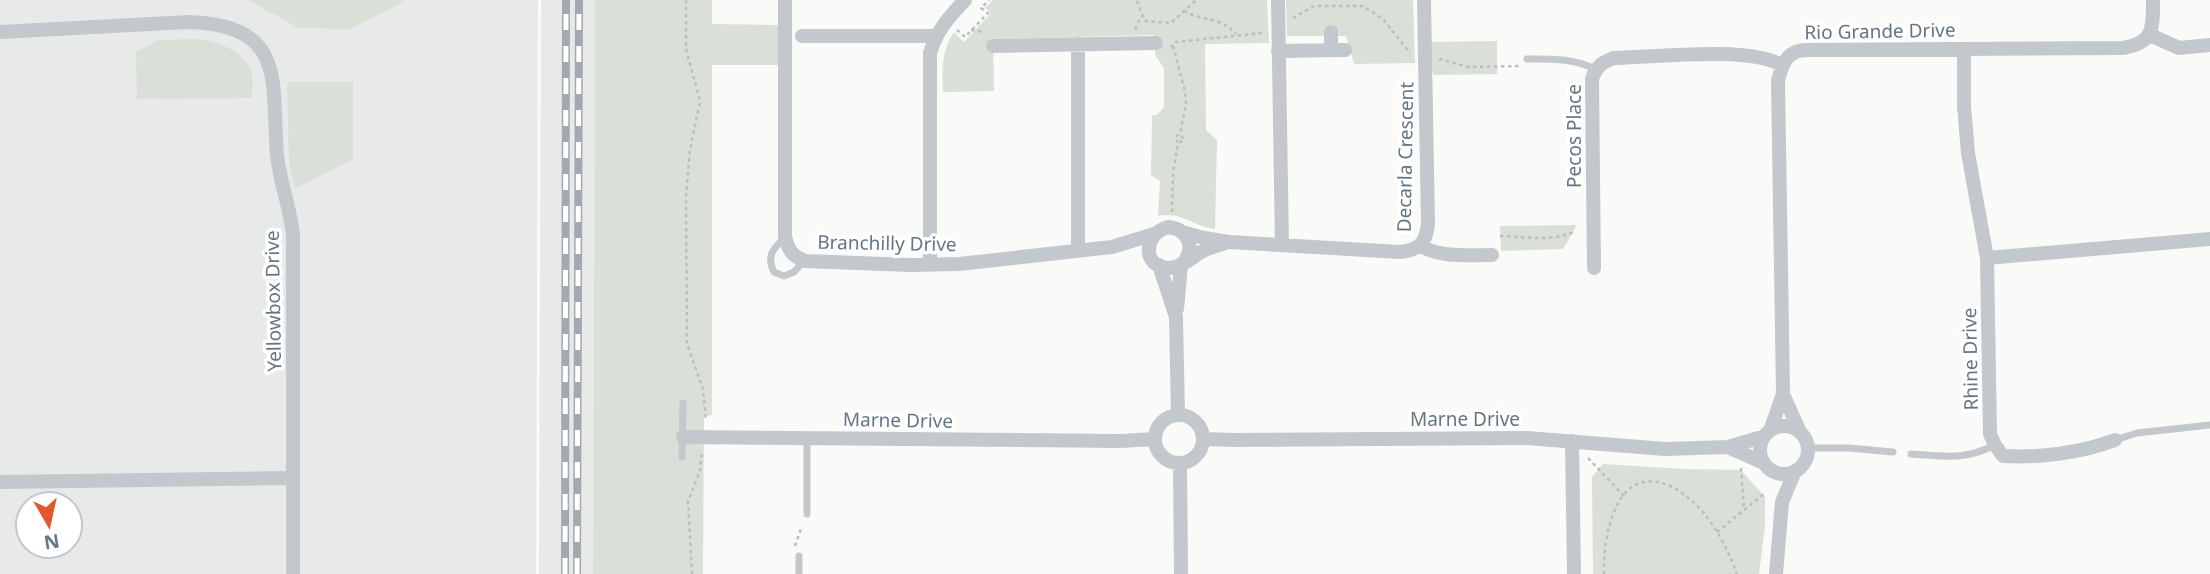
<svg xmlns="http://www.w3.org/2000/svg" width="2210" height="574" viewBox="0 0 2210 574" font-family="'Noto Sans',sans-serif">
	<rect width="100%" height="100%" fill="#fafaf8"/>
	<!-- built -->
	<path fill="#e8e9e9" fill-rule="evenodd" d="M 0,0 L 538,0 L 536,574 L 0,574 ZM 28,504 L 70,504 L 70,546 L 28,546 Z
		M 541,0 L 595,0 L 593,574 L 539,574 Z"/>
	<!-- green -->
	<path fill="#dadfd7" d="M 248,0 L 403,0 L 403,2 L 350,29 L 299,28 Z
		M 595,0 L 712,0 L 712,24 L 778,25 L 778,65 L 712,65 L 712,415 L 704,416 L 703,574 L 593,574 Z
		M 993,0 L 1267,0 L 1269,43 L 1205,44 L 1206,130 L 1217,140 L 1215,229 C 1193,227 1183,211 1158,216 L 1160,181 L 1151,175 L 1152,115 L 1157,115 L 1164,107 L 1164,68 L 1155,55 L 1155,35 L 993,39 L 994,91 L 943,92 C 942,71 941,51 954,32 L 964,42 L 991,13 L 985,8 Z
		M 1286,0 L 1413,0 L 1415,63 L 1354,64 L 1346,36 L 1287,36 Z
		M 197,39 C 217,41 248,52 252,75 C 253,82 252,90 252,98 L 137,99 L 136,52 L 158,40 Z
		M 1497,41 L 1497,74 L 1434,75 L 1430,65 L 1430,42 Z
		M 287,82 L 353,82 L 353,159 L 295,189 L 289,162 Z
		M 1577,225 L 1563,249 L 1501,251 L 1500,226 Z
		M 1603,464 L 1683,469 L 1741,470 L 1765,497 L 1765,526 L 1759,574 L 1593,574 L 1592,477 Z"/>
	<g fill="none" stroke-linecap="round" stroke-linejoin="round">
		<!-- path -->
		<path stroke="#bbbfc2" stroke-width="2.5" stroke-dasharray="3.5 3.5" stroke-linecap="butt" d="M 686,0 L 686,49 L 700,101 L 690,150 L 686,197 L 687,344 L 703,389 L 706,421
			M 1137,1 L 1145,21 L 1171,23 L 1196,0
			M 1184,11 C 1202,21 1221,17 1236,34
			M 1293,18 L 1314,6 L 1363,6 L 1383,19 L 1410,53
			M 1135,29 L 1141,16
			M 957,30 L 965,37 L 988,13 L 981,8 L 989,0
			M 971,30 L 985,32
			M 1170,46 L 1173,46 L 1176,42 L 1262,33
			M 1173,46 L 1185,91 L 1186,104 L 1180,134
			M 1439,59 L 1469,67 L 1519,66
			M 1172,212 L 1173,174 L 1178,143 L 1175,137 L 1180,134 L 1184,140 L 1178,143
			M 1500,236 C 1524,237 1554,242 1576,231
			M 1588,458 L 1624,496
			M 1741,468 L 1744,510
			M 1717,532 L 1764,494
			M 795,546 L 802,526
			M 692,574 L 688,501 L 700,471 L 702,452
			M 1604,574 C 1603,537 1615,462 1670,486 C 1704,502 1725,541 1737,574"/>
		<!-- service -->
		<path stroke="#c3c8cc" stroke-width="7" d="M 1527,59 C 1552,59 1573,58 1595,69
			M 785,237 C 773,249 766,256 774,272 L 784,276 L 794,272 L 804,261
			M 2115,440 L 2137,433 L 2210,425
			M 1808,448 L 1849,448 L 1893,452
			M 1911,454 C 1944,456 1963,461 1995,445
			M 682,457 L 683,403
			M 807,514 L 807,439
			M 799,574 L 799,556"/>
		<!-- minor -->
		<path stroke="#c3c8cc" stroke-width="14" d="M 785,0 L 785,236 C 788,250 792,256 805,261 L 910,265 L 959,264 L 1112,247 L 1154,234
			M 1278,0 L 1282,245
			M 0,32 L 188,22 C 288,25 271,82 277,155 C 280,182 290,208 293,234 L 293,574
			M 2150,35 L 2179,48 L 2210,45
			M 802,36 L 936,36
			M 1078,44 L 1078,249
			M 993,46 L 1156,43
			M 1964,49 L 1964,106 L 1968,153 L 1987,258 L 1990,434 L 1995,445 L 2003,456 C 2039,458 2081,453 2115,440
			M 1331,50 L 1331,32
			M 1278,51 L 1345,50
			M 1182,232 L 1204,238 L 1229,242 L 1400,252 C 1419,250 1426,243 1428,224 L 1424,0
			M 1421,246 C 1442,258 1468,255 1492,255
			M 1987,258 L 2210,239
			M 1185,261 C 1195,245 1187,229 1168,227 C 1143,234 1142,267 1168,268 C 1181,269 1193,256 1203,251 C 1210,247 1218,246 1225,243
			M 930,265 L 930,53 C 937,30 949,17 965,0
			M 1159,265 L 1176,317 L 1178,415
			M 1594,268 L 1592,79 C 1596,67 1602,62 1614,58 C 1655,57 1750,46 1781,65
			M 1177,309 L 1181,264
			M 1783,394 L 1800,432
			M1155 439a24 24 0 1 1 48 0a24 24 0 1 1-48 0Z
			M1760 450a24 24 0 1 1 48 0a24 24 0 1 1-48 0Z
			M 1770,431 L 1783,394 L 1778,81 C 1782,64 1787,50 1807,50 L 2123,48 C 2154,43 2153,28 2153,0
			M 683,437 L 1121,441 L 1155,439
			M 1203,439 L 1236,440 L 1527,438 L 1665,449 L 1728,447 L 1765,436
			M 1572,441 L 1574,574
			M 1728,447 L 1764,463
			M 1180,463 L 1181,574
			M 0,482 L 293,478
			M 1776,574 L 1782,502 L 1795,471"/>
		<defs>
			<path id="rail" d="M 565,574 L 566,0
				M 577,574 L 579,0"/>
		</defs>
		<!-- rail casing -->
		<use href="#rail" stroke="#a2aab0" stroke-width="8"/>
		<!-- rail -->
		<use href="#rail" stroke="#fff" stroke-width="5" stroke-dasharray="16" stroke-linecap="butt"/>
	</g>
	<g text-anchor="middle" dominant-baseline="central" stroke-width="7" stroke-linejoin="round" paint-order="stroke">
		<!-- street labels -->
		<g font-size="19" fill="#657683" stroke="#fff">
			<text transform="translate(1880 31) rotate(-1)">Rio Grande Drive</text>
			<text transform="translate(1574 136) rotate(-90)">Pecos Place</text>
			<text transform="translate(1405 157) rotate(-89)">Decarla Crescent</text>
			<text transform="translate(887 243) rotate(1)">Branchilly Drive</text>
			<text transform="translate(273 301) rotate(-91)">Yellowbox Drive</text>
			<text transform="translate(1970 359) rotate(-91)">Rhine Drive</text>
			<text x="1465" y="419">Marne Drive</text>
			<text transform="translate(898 420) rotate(1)">Marne Drive</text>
		</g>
	</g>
	<!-- north arrow -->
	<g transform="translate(49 525) rotate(171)"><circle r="33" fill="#ffffff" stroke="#c1c8cd" stroke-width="2"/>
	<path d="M0-5L12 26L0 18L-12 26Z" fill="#e4572e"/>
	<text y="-10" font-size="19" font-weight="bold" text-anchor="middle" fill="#657683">N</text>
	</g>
</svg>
